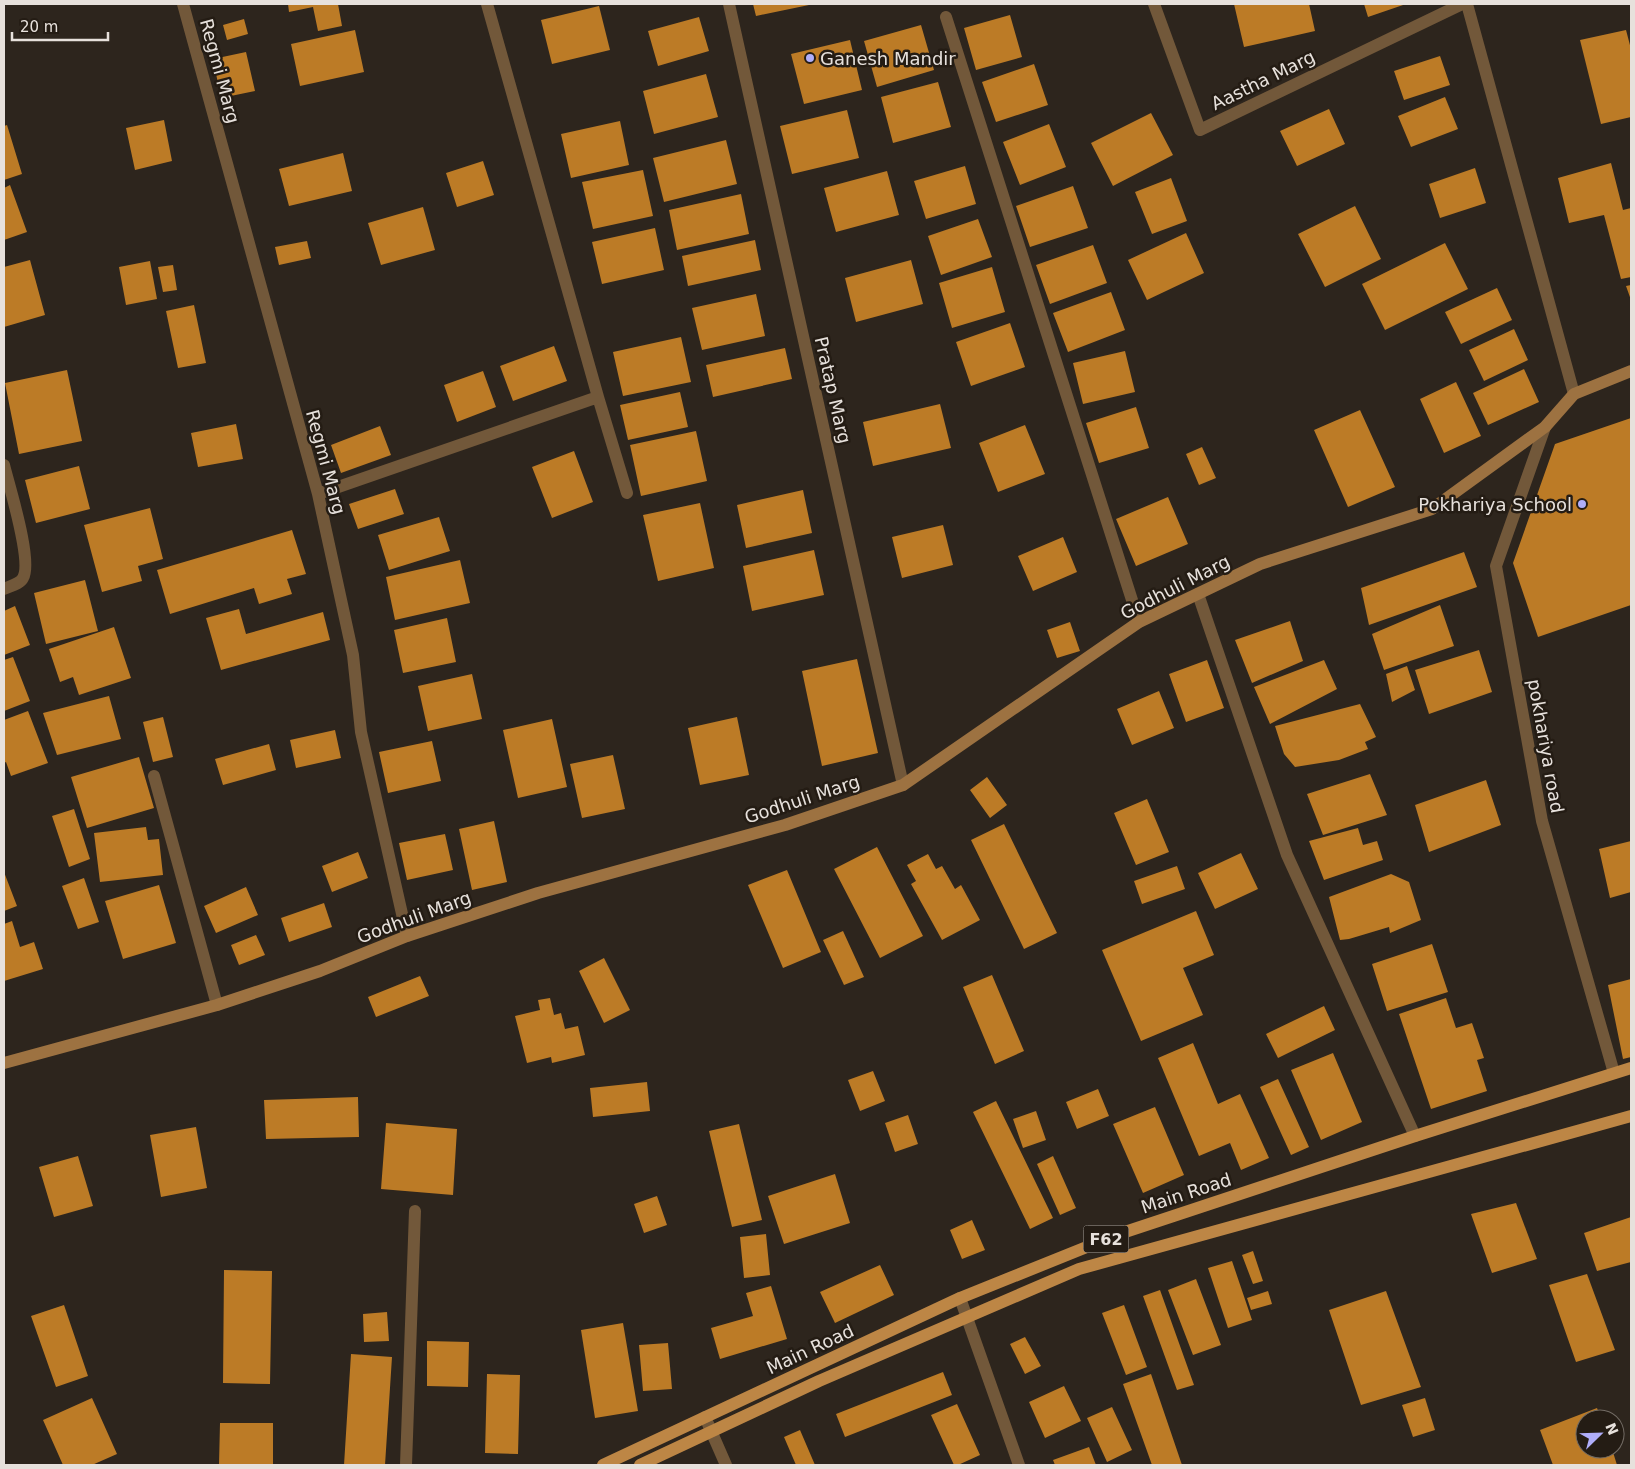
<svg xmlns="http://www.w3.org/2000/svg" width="1635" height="1469" viewBox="0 0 1635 1469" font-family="'DejaVu Sans',sans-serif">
	<rect width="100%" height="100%" fill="#2d251d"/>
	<!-- building -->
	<path fill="#bc7b26" d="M 288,4 L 338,4 L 342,26 L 318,31 L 313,7 L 289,12 Z
		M 753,4 L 809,4 L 809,5 L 756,16 Z
		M 1234,4 L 1309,4 L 1315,31 L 1244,47 Z
		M 1364,4 L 1406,4 L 1368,17 Z
		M 599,6 L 610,50 L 552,64 L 541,20 Z
		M 1010,15 L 1022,57 L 976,70 L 964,28 Z
		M 699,17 L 709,51 L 658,66 L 648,31 Z
		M 244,19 L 248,34 L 227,40 L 223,25 Z
		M 921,25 L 934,70 L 877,87 L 864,41 Z
		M 355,30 L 364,72 L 300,86 L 291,44 Z
		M 1626,30 L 1631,49 L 1631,117 L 1601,124 L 1580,40 Z
		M 850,40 L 862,90 L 804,104 L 791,54 Z
		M 246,52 L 255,91 L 221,98 L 213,59 Z
		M 1440,56 L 1450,85 L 1404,100 L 1394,71 Z
		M 1034,64 L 1048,105 L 996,122 L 982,82 Z
		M 706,74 L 718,117 L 654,134 L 643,91 Z
		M 938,82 L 951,127 L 893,143 L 881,97 Z
		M 1445,97 L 1458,129 L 1411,147 L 1398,116 Z
		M 1329,109 L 1345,144 L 1297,166 L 1280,131 Z
		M 847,110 L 859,158 L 792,174 L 780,126 Z
		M 1151,113 L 1173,155 L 1113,186 L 1091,143 Z
		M 164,120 L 172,161 L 135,170 L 126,128 Z
		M 620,121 L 629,165 L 571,178 L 561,134 Z
		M 1049,124 L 1066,167 L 1020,185 L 1003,142 Z
		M 7,125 L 22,174 L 4,180 L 4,126 Z
		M 726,140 L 737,184 L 664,202 L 653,158 Z
		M 343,153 L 352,191 L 289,206 L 279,169 Z
		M 483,161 L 494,195 L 457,207 L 446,173 Z
		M 1611,163 L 1623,210 L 1631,208 L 1631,277 L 1621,279 L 1604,215 L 1569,223 L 1558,178 Z
		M 965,166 L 976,204 L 926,219 L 914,181 Z
		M 1475,168 L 1486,203 L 1440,218 L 1429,184 Z
		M 643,170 L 653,216 L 593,229 L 582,182 Z
		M 887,171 L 899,215 L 836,232 L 824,188 Z
		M 1171,178 L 1187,221 L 1152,234 L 1135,192 Z
		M 10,185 L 27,232 L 4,240 L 4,188 Z
		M 1073,186 L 1088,228 L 1030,247 L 1016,206 Z
		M 741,194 L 749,234 L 677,250 L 669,210 Z
		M 1355,206 L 1381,259 L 1325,287 L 1298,234 Z
		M 423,207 L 435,250 L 381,265 L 368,223 Z
		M 978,219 L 992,257 L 941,275 L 928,236 Z
		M 655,228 L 664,270 L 602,284 L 592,242 Z
		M 1186,233 L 1204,273 L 1147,300 L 1128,260 Z
		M 755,240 L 761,270 L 688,286 L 682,256 Z
		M 307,241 L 311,258 L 279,265 L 275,247 Z
		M 1445,243 L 1468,289 L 1385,330 L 1362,284 Z
		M 1093,245 L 1107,283 L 1050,304 L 1036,265 Z
		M 30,260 L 45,315 L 4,327 L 4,267 Z
		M 911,260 L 923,304 L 856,322 L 845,278 Z
		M 150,261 L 157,299 L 126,305 L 119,267 Z
		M 173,265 L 177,290 L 163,292 L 158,267 Z
		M 992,267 L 1005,312 L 952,328 L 939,283 Z
		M 1631,285 L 1631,300 L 1626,286 Z
		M 1497,288 L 1512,320 L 1461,344 L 1445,312 Z
		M 1111,292 L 1125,330 L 1068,352 L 1053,313 Z
		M 756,294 L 765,336 L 702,350 L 692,308 Z
		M 194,305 L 206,363 L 178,368 L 166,311 Z
		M 1010,323 L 1025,367 L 971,386 L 956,342 Z
		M 1514,329 L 1528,360 L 1484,381 L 1469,350 Z
		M 681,337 L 691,382 L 623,396 L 613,352 Z
		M 554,346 L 567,381 L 513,401 L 500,366 Z
		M 785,348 L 792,379 L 713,397 L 706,365 Z
		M 1125,351 L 1135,392 L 1083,404 L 1073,363 Z
		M 1524,369 L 1539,402 L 1488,425 L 1473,393 Z
		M 67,370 L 82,441 L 19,454 L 5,383 Z
		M 483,371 L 496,407 L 457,422 L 444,385 Z
		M 1456,382 L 1481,436 L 1444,453 L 1420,399 Z
		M 680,392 L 688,427 L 628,440 L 620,405 Z
		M 940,404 L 951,448 L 873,466 L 863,422 Z
		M 1136,407 L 1149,448 L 1099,463 L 1086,423 Z
		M 1360,410 L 1395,487 L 1348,507 L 1314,430 Z
		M 1631,418 L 1631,605 L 1538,637 L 1513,563 L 1555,444 Z
		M 236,424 L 243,459 L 198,467 L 191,433 Z
		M 1025,425 L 1045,474 L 998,492 L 979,443 Z
		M 380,426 L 391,455 L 341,473 L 331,445 Z
		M 696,431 L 707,481 L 641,496 L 630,445 Z
		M 1202,447 L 1216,478 L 1199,485 L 1186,454 Z
		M 574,451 L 593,502 L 552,518 L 532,467 Z
		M 79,466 L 90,509 L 36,523 L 25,480 Z
		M 395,489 L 404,514 L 358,529 L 349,504 Z
		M 803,490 L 812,533 L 746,548 L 737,505 Z
		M 1168,497 L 1188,544 L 1136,566 L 1116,519 Z
		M 700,503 L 714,568 L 658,581 L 643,515 Z
		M 150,508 L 163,559 L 138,566 L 142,581 L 102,592 L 84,525 Z
		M 439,517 L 450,551 L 389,570 L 378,535 Z
		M 943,525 L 953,565 L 902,578 L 892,537 Z
		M 292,530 L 306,574 L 287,579 L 292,594 L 259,604 L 254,588 L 170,614 L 157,570 Z
		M 1063,537 L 1077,572 L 1033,591 L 1018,556 Z
		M 814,550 L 824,595 L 752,611 L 743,566 Z
		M 1464,552 L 1477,587 L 1369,625 L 1361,588 Z
		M 460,560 L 470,603 L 395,620 L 386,577 Z
		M 85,580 L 98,631 L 46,644 L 34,593 Z
		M 1440,605 L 1454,646 L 1384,670 L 1372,634 Z
		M 15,606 L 30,645 L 4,655 L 4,611 Z
		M 239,609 L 246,634 L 323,612 L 330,640 L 221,670 L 206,618 Z
		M 447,618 L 456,662 L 403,673 L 394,630 Z
		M 1290,621 L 1303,661 L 1252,683 L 1235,640 Z
		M 1070,622 L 1080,651 L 1057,658 L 1047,630 Z
		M 114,627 L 131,678 L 79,695 L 73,677 L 60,682 L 49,649 Z
		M 1479,650 L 1492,692 L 1429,714 L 1415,670 Z
		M 13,657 L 30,701 L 4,711 L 4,660 Z
		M 857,659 L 878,753 L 822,766 L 802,671 Z
		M 1207,660 L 1224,708 L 1186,722 L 1169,674 Z
		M 1324,660 L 1337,689 L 1270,724 L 1254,687 Z
		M 1407,666 L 1415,690 L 1392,702 L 1386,674 Z
		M 472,674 L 482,719 L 428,731 L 418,686 Z
		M 1159,691 L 1174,728 L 1132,745 L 1117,709 Z
		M 109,696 L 121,739 L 57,755 L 43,713 Z
		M 1360,704 L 1376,737 L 1365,742 L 1368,749 L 1339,760 L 1295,767 L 1284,754 L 1275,726 Z
		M 28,711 L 48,763 L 11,776 L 6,762 L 4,763 L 4,720 Z
		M 163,717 L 173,757 L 153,762 L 143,722 Z
		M 737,717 L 749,775 L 700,785 L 688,728 Z
		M 552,719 L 567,787 L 518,798 L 503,730 Z
		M 335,730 L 341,758 L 296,768 L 290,740 Z
		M 432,741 L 441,781 L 388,793 L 379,752 Z
		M 269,744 L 276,770 L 223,785 L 215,759 Z
		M 613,755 L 625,809 L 582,818 L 570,764 Z
		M 139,757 L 154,808 L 87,828 L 71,777 Z
		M 1370,774 L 1387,815 L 1323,835 L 1307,794 Z
		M 987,777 L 1007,805 L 990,818 L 970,790 Z
		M 1486,780 L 1501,825 L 1429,852 L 1415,805 Z
		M 1147,799 L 1169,852 L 1136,865 L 1114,813 Z
		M 74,809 L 90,859 L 69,867 L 52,816 Z
		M 494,821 L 507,882 L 472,890 L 459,829 Z
		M 1004,824 L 1057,933 L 1024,949 L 971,840 Z
		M 146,827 L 148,840 L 159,839 L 163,875 L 100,882 L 94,833 Z
		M 1358,828 L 1363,845 L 1377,841 L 1383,860 L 1324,880 L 1309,841 Z
		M 445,834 L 453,870 L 407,880 L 399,843 Z
		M 1631,841 L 1631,892 L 1610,898 L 1599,849 Z
		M 877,847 L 923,936 L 880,958 L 834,869 Z
		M 358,852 L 368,878 L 332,892 L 322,866 Z
		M 1241,853 L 1258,889 L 1215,909 L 1198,873 Z
		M 928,854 L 936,869 L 942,866 L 955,889 L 961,885 L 980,920 L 942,940 L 911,884 L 916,881 L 907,865 Z
		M 1177,866 L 1185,889 L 1142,904 L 1134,881 Z
		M 787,870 L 821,952 L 783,968 L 748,885 Z
		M 4,872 L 17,906 L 4,911 Z
		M 1391,874 L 1409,882 L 1421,920 L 1390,933 L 1389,927 L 1349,939 L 1340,940 L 1329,897 Z
		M 84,878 L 99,922 L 78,929 L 62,886 Z
		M 159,885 L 176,943 L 123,959 L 105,901 Z
		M 246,887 L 258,915 L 216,933 L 204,906 Z
		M 324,903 L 332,927 L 289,942 L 281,918 Z
		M 1196,911 L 1214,955 L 1183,968 L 1203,1015 L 1141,1041 L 1102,950 Z
		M 12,921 L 20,947 L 34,942 L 43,969 L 4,981 L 4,924 Z
		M 843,931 L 864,977 L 844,985 L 823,940 Z
		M 256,935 L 265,955 L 239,965 L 231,945 Z
		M 1432,944 L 1448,992 L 1387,1011 L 1372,964 Z
		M 604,958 L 630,1010 L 604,1023 L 579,971 Z
		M 992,975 L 1024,1051 L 995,1064 L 963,987 Z
		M 420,976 L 429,996 L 376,1017 L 368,997 Z
		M 1631,979 L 1631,1057 L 1623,1059 L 1608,985 Z
		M 550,998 L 554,1015 L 561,1013 L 565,1029 L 578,1026 L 585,1055 L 552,1063 L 551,1057 L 527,1063 L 515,1016 L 540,1010 L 538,1000 Z
		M 1446,998 L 1456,1028 L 1472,1023 L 1484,1058 L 1477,1060 L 1487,1091 L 1431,1109 L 1399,1014 Z
		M 1324,1006 L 1335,1030 L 1278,1058 L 1266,1034 Z
		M 1193,1043 L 1218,1104 L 1240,1094 L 1269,1158 L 1241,1170 L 1230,1143 L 1199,1156 L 1158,1058 Z
		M 1333,1053 L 1362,1122 L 1321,1140 L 1291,1070 Z
		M 873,1071 L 885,1101 L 860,1111 L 848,1080 Z
		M 1278,1079 L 1309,1147 L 1291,1155 L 1260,1087 Z
		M 647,1082 L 650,1111 L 593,1117 L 590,1088 Z
		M 1098,1089 L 1109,1116 L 1077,1129 L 1066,1102 Z
		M 358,1097 L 359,1137 L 266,1139 L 264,1100 Z
		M 996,1101 L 1053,1218 L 1030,1229 L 973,1112 Z
		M 1155,1107 L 1184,1175 L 1143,1193 L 1113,1124 Z
		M 1036,1111 L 1046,1140 L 1023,1148 L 1013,1119 Z
		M 908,1115 L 918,1144 L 895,1152 L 885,1123 Z
		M 386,1123 L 457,1129 L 453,1195 L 381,1189 Z
		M 739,1124 L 762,1220 L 732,1227 L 709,1131 Z
		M 196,1127 L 207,1188 L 161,1197 L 150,1135 Z
		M 78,1156 L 93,1206 L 54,1217 L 39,1167 Z
		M 1053,1156 L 1076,1208 L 1060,1215 L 1037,1164 Z
		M 835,1174 L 850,1223 L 784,1244 L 768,1196 Z
		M 657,1196 L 667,1225 L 644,1233 L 634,1204 Z
		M 1516,1203 L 1537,1259 L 1492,1273 L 1471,1214 Z
		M 1631,1217 L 1631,1262 L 1597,1271 L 1584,1233 Z
		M 972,1220 L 985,1250 L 962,1259 L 950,1230 Z
		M 766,1234 L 770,1275 L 744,1278 L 740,1237 Z
		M 1253,1251 L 1263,1281 L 1253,1284 L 1242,1255 Z
		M 1232,1261 L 1252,1320 L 1228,1328 L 1208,1268 Z
		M 880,1265 L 894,1295 L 835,1323 L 820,1292 Z
		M 224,1270 L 272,1271 L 270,1384 L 223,1383 Z
		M 1587,1274 L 1615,1350 L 1576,1362 L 1549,1285 Z
		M 1196,1279 L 1221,1345 L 1193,1355 L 1168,1290 Z
		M 771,1286 L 787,1339 L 720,1359 L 711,1328 L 753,1316 L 746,1293 Z
		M 1160,1290 L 1194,1385 L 1177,1390 L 1143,1296 Z
		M 1268,1291 L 1272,1304 L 1251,1310 L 1247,1298 Z
		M 1386,1291 L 1421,1387 L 1361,1405 L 1329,1310 Z
		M 64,1305 L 88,1376 L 56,1387 L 31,1316 Z
		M 1124,1305 L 1147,1367 L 1126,1375 L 1102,1313 Z
		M 387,1312 L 389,1341 L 364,1342 L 363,1314 Z
		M 623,1323 L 638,1411 L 595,1418 L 581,1330 Z
		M 1025,1337 L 1041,1366 L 1025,1374 L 1010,1344 Z
		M 427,1341 L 469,1342 L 468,1387 L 427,1386 Z
		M 668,1343 L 672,1389 L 643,1391 L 639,1345 Z
		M 351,1354 L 392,1357 L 385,1465 L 344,1465 Z
		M 943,1372 L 952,1395 L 845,1437 L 836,1414 Z
		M 487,1374 L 520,1375 L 518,1454 L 485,1453 Z
		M 1151,1374 L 1182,1465 L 1152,1465 L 1123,1384 Z
		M 1064,1386 L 1081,1421 L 1045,1438 L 1029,1402 Z
		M 92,1398 L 117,1454 L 92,1465 L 63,1465 L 43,1420 Z
		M 1425,1398 L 1435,1430 L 1413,1437 L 1402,1405 Z
		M 957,1404 L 980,1455 L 958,1465 L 954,1465 L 931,1415 Z
		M 1112,1407 L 1132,1450 L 1107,1462 L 1087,1418 Z
		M 1597,1408 L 1601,1419 L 1585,1419 L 1585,1449 L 1612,1449 L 1617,1465 L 1553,1465 L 1540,1430 Z
		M 220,1423 L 273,1423 L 273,1465 L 219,1465 Z
		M 800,1430 L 815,1465 L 796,1465 L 784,1437 Z
		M 1089,1447 L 1096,1465 L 1055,1465 L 1053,1460 Z"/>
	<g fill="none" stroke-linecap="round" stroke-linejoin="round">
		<!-- minor -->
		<path stroke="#72583a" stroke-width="12" d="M 183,4 L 318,494 L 353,655 L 361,732 L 407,936
			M 729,4 L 903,785
			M 1154,4 L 1200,130 L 1462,4
			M 1467,4 L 1574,394
			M 946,17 L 1139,622
			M 598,397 L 627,493
			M 1545,427 L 1496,566 L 1542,821 L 1614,1073
			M 4,465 C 9,486 33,561 23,578 C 20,584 10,586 4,589
			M 318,494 L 598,397 L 487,4
			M 1198,594 L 1287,855 L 1415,1136
			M 154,776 L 217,1005
			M 960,1298 L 1019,1465
			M 705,1417 L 726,1465
			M 406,1465 L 415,1211"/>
		<!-- secondary -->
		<path stroke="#9d7241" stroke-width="12" d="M 4,1063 L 217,1005 L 320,971 L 407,936 L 538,893 L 785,825 L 903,785 L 1139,622 L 1260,564 L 1432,509 L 1545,427 L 1574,394 L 1631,371"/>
		<!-- primary -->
		<path stroke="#bd8645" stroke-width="12" d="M 603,1465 L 960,1298 L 1119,1234 L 1415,1136 L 1631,1068
			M 640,1465 L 819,1381 L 1079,1269 L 1631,1116"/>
	</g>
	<!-- markers -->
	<g fill="#b0aefa" stroke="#241c14" stroke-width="2">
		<circle cx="810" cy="58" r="5"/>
		<circle cx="1582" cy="504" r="5"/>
	</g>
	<g text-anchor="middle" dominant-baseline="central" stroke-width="5" stroke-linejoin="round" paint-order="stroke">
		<!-- shield labels -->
		<rect fill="#241c14" stroke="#aca6a0" stroke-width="1" x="1083.5" y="1225.5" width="45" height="27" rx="4"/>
		<g font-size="16" font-weight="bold" fill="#e7e1dc">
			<text x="1106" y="1239">F62</text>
		</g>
		<!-- poi labels -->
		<g font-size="18" fill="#e7e1dc" stroke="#241c14" text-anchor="start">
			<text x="820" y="58">Ganesh Mandir</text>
			<text x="1572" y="504" text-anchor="end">Pokhariya School</text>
		</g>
		<!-- street labels -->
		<g font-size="18" fill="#e7e1dc" stroke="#241c14">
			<text transform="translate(220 71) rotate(75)">Regmi Marg</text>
			<text transform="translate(1263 80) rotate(-26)">Aastha Marg</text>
			<text transform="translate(833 390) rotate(77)">Pratap Marg</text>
			<text transform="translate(326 462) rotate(75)">Regmi Marg</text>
			<text transform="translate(1175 587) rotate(-27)">Godhuli Marg</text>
			<text transform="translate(1546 746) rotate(80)">pokhariya road</text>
			<text transform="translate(802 799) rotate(-18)">Godhuli Marg</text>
			<text transform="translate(414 917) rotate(-20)">Godhuli Marg</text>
			<text transform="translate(1186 1193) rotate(-18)">Main Road</text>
			<text transform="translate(810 1349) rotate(-25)">Main Road</text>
		</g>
	</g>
	<!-- border -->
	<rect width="1635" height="1469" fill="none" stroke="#e7e1dc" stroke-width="10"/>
	<!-- north arrow -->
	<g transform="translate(1600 1434) rotate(67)"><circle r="24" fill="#241c14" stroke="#726b64"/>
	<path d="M0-4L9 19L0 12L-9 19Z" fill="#b0aefa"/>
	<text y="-8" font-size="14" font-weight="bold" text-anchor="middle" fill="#e7e1dc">N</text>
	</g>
	<!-- scale -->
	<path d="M12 32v8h96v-8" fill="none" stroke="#e7e1dc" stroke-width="2.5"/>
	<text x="20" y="32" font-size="15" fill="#e7e1dc" stroke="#241c14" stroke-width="4" paint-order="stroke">20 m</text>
</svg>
